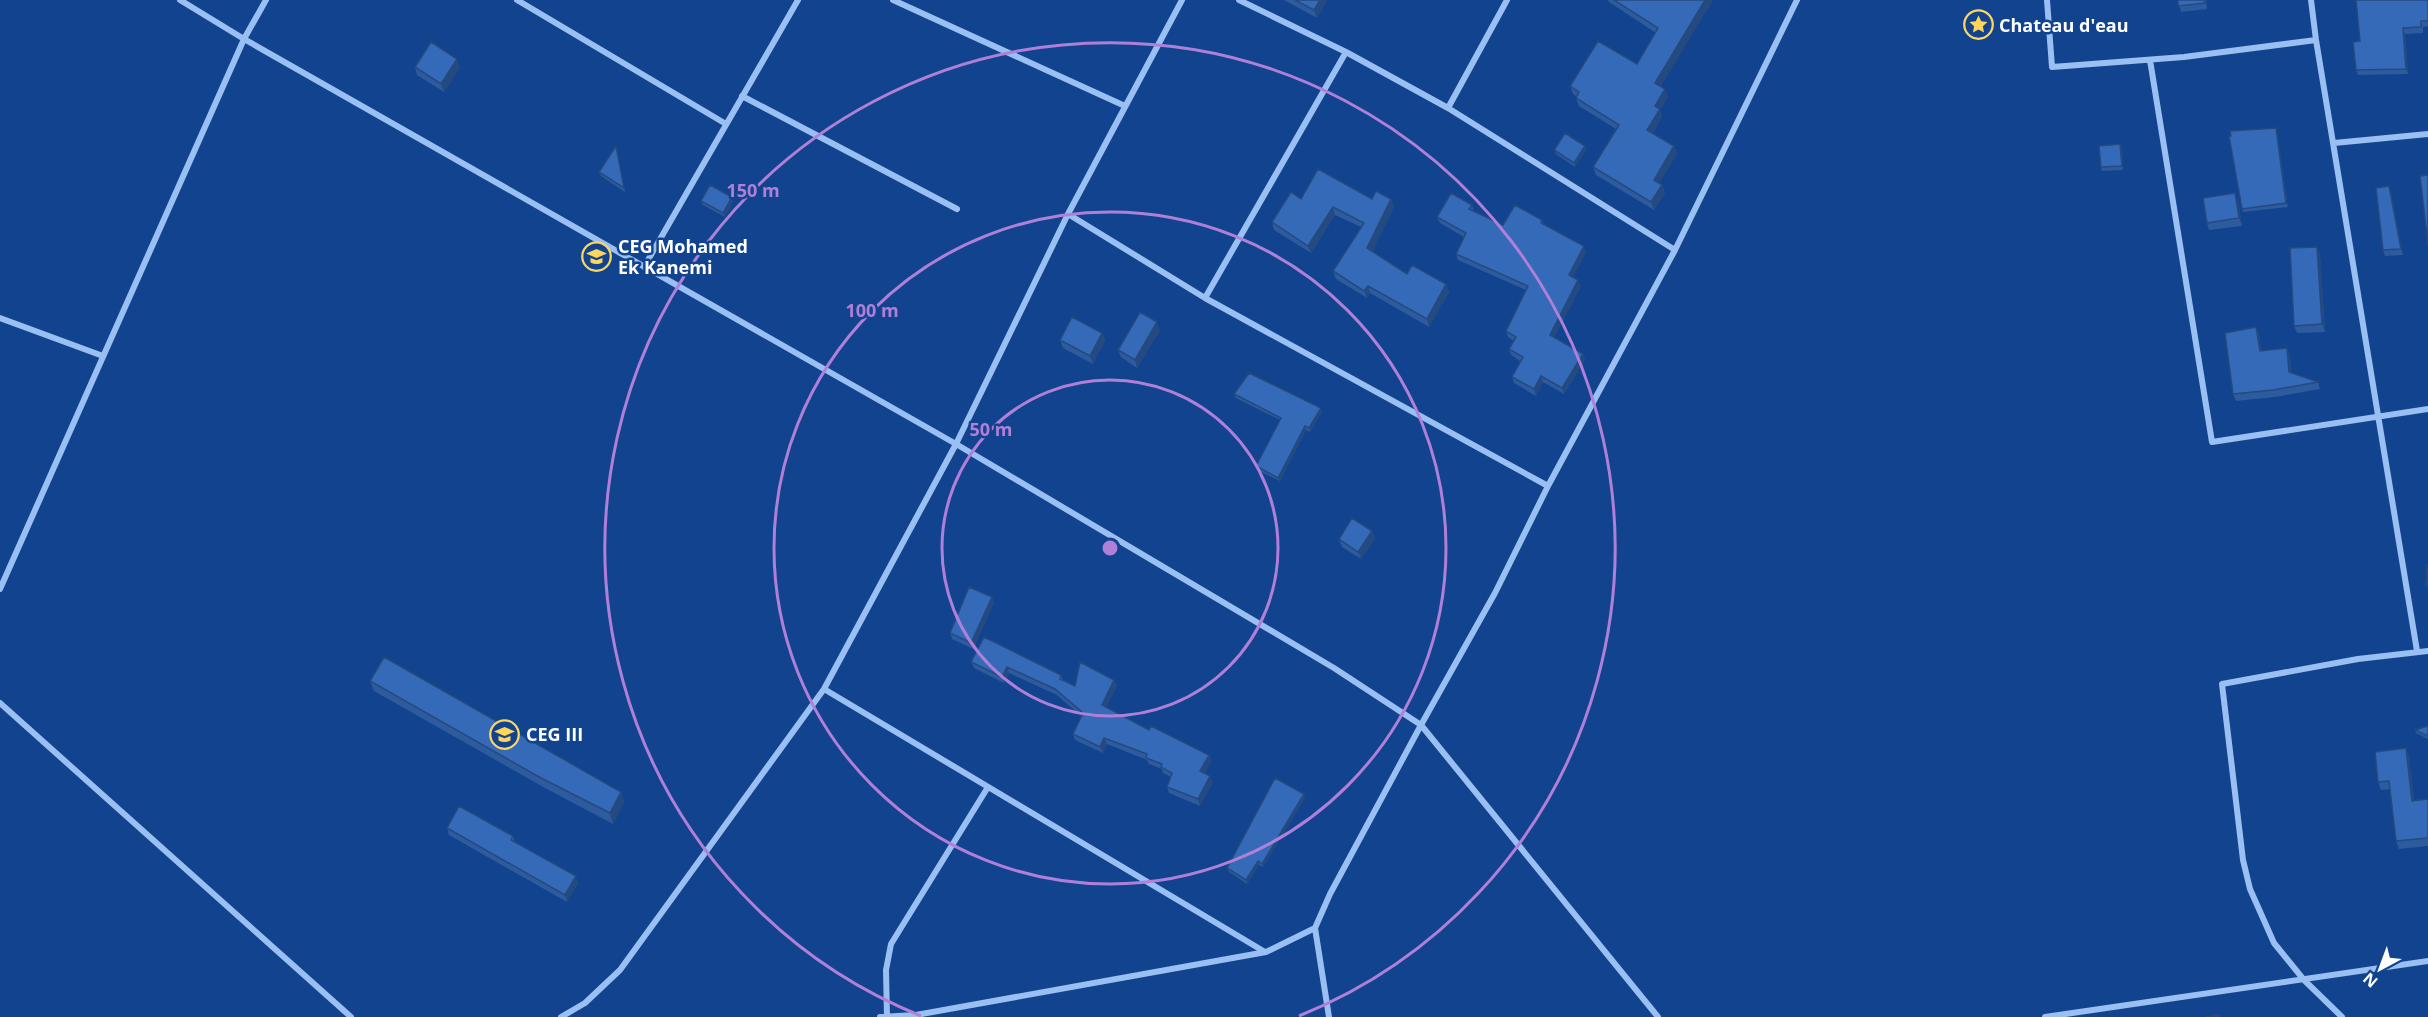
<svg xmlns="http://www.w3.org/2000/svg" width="2428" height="1017" viewBox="0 0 2428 1017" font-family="'Open Sans',sans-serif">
	<rect width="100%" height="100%" fill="#11438f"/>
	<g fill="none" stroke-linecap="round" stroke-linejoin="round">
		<!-- minor -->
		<path stroke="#9abff3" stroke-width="6" d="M 180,0 L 244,39 L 956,444 L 1334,668 L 1421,725 L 1330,894 L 1315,928 L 1266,952 L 916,1015 L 880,1017
			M 517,0 L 726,124
			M 893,0 L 1125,106
			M 1239,0 L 1346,52 L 1448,108 L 1675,250
			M 2047,0 L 2052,67 L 2184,57 L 2316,40 L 2311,0
			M 2316,40 L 2417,651
			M 2150,60 L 2212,442 L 2428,409
			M 742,96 L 957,209
			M 1448,108 L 1507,0
			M 2334,143 L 2428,134
			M 1068,214 L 1205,298 L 1548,486 L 1675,250 L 1797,0
			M 644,267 L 798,0
			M 1205,298 L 1346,52
			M 0,318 L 103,356
			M 1548,486 L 1495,593 L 1421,725 L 1658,1017
			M 0,589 L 244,39 L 266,0
			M 824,689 L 1265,952
			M 0,703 L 351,1017
			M 1315,928 L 1329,1017
			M 561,1017 L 585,1003 L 620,970 L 824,689 L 956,444 L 1068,214 L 1182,0
			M 887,1017 L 886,970 L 891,944 L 988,787
			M 2045,1017 L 2428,961
			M 2342,1017 L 2304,980 L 2274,943 L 2250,889 L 2243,860 L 2222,684 L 2358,659 L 2428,651"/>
	</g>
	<!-- wall -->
	<path fill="#2d5b9d" d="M 1284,0 L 1327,0 L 1317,18 Z
		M 1608,0 L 1713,0 L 1660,86 L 1668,97 L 1660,110 L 1662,117 L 1653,133 L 1674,146 L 1677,154 L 1659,183 L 1662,185 L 1665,193 L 1654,210 L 1596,175 L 1593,167 L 1616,129 L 1579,106 L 1576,98 L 1577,97 L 1573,94 L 1570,86 L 1637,64 L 1656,33 L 1609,2 Z
		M 2178,0 L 2206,0 L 2207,9 L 2181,12 Z
		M 2428,0 L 2428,26 L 2423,27 L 2423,33 L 2405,34 L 2408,74 L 2358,75 L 2356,70 L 2360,41 Z
		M 415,67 L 460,67 L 444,92 L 417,75 Z
		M 2277,132 L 2288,207 L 2243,212 L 2242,209 Z
		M 616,146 L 617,150 L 625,192 L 601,176 L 599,172 Z
		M 1585,146 L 1586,150 L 1575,167 L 1556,154 L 1554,150 Z
		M 2122,148 L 2123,170 L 2102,171 L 2101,167 Z
		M 2391,192 L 2403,255 L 2385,256 L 2383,250 Z
		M 2235,193 L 2238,201 L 2242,226 L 2209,230 L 2207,223 Z
		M 1301,199 L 1391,199 L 1394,207 L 1372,252 L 1407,274 L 1446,284 L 1449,292 L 1429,327 L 1370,293 L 1367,298 L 1336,279 L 1333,271 L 1361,227 L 1335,215 L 1311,253 L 1274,230 L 1272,222 Z
		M 701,201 L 733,201 L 725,217 L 703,205 Z
		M 1472,205 L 1474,211 L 1503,225 L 1542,220 L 1544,225 L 1586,252 L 1573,277 L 1581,286 L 1554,337 L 1583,354 L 1585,360 L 1564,394 L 1543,382 L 1536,396 L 1514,383 L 1512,377 L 1520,361 L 1511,355 L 1509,349 L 1514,341 L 1508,337 L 1506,331 L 1526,290 L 1458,260 L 1456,254 L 1464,237 L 1440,223 L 1437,217 Z
		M 2317,247 L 2320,255 L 2325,332 L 2297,333 L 2294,326 Z
		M 2256,327 L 2259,334 L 2261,351 L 2290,355 L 2291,373 L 2318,382 L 2320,389 L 2275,397 L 2236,401 L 2233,394 Z
		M 1160,330 L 1137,368 L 1121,357 L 1118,350 Z
		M 1102,333 L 1105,341 L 1093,364 L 1063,348 L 1060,340 Z
		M 1234,394 L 1322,412 L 1310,432 L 1306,430 L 1280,481 L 1257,470 L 1256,466 L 1280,420 L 1236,398 Z
		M 1372,531 L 1375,539 L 1361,559 L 1342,547 L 1339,539 Z
		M 992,597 L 994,603 L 973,649 L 952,639 L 950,633 Z
		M 971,662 L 1061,675 L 1063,680 L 1075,686 L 1114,680 L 1117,686 L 1106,707 L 1149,730 L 1209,755 L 1211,761 L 1205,773 L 1213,782 L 1200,806 L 1169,793 L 1167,787 L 1171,777 L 1163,773 L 1162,769 L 1149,764 L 1147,760 L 1107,744 L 1103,753 L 1075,740 L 1073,734 L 1081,716 L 1057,695 L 1009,673 L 1004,683 L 974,668 Z
		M 370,681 L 621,792 L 624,802 L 613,824 L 545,788 L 374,691 Z
		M 2428,726 L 2428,739 L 2416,733 L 2415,730 Z
		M 2406,748 L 2409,756 L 2414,800 L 2428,799 L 2428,846 L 2399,849 L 2396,841 L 2390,789 L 2381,790 L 2378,782 Z
		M 1304,794 L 1305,798 L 1263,867 L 1259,865 L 1247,884 L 1229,872 L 1227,868 Z
		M 447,828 L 513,836 L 515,842 L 578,883 L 567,902 L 449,835 Z"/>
	<!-- shaded-wall -->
	<path fill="#244a80" d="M 1320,0 L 1327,0 L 1317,18 L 1314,10 Z
		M 1705,0 L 1713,0 L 1658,91 L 1655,83 Z
		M 2403,28 L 2405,34 L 2408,74 L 2406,69 Z
		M 457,59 L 460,67 L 444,92 L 441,84 Z
		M 1665,89 L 1668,97 L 1660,110 L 1662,117 L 1650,138 L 1647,130 L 1655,106 Z
		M 2276,128 L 2277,132 L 2288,207 L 2286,203 Z
		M 2120,144 L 2122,148 L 2123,170 L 2122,166 Z
		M 1585,146 L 1586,150 L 1575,167 L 1574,163 Z
		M 1674,146 L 1677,154 L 1656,188 L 1654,180 Z
		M 1662,185 L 1665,193 L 1654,210 L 1651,202 Z
		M 2389,186 L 2391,192 L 2403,255 L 2401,249 Z
		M 2235,193 L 2238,201 L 2242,226 L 2239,218 Z
		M 732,197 L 733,201 L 725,217 L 723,213 Z
		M 1391,199 L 1394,207 L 1370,256 L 1367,248 Z
		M 1333,207 L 1335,215 L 1311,253 L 1308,246 Z
		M 1584,246 L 1586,252 L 1571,281 L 1569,275 Z
		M 2317,247 L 2320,255 L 2325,332 L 2322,324 Z
		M 1578,280 L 1581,286 L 1552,341 L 1550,335 Z
		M 1446,284 L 1449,292 L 1429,327 L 1427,319 Z
		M 1368,286 L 1370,293 L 1367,298 L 1364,291 Z
		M 1157,322 L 1160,330 L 1137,368 L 1135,360 Z
		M 2256,327 L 2259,334 L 2263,358 L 2260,351 Z
		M 1102,333 L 1105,341 L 1093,364 L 1090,356 Z
		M 2287,348 L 2290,355 L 2291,379 L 2289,372 Z
		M 1583,354 L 1585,360 L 1564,394 L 1562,388 Z
		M 1541,376 L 1543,382 L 1536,396 L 1534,389 Z
		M 1321,408 L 1322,412 L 1310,432 L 1309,428 Z
		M 1305,426 L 1306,430 L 1280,481 L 1278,478 Z
		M 1372,531 L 1375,539 L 1361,559 L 1358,552 Z
		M 992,597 L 994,603 L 973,649 L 971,643 Z
		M 1007,667 L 1009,673 L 1004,683 L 1002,677 Z
		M 1114,680 L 1117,686 L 1104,711 L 1102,705 Z
		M 1104,738 L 1107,744 L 1103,753 L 1100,747 Z
		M 2406,748 L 2409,756 L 2415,808 L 2412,801 Z
		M 1209,755 L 1211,761 L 1203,777 L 1200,771 Z
		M 1210,776 L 1213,782 L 1200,806 L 1198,799 Z
		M 621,792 L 624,802 L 613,824 L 610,813 Z
		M 1304,794 L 1305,798 L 1263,867 L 1262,864 Z
		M 1258,861 L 1259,865 L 1247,884 L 1246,880 Z
		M 576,876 L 578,883 L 567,902 L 565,895 Z"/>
	<!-- building -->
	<path fill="#346ab7" stroke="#244a80" stroke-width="1.5" d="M 1295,0 L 1320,0 L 1314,10 Z
		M 1614,0 L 1705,0 L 1655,83 L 1665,89 L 1655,106 L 1660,109 L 1647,130 L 1674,146 L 1654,180 L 1662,185 L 1651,202 L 1593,167 L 1619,125 L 1576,98 L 1579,92 L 1570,86 L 1598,41 L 1637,64 L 1658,28 Z
		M 2178,0 L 2204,0 L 2205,3 L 2178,6 Z
		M 2356,0 L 2428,0 L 2428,21 L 2421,21 L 2421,27 L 2403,28 L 2406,69 L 2356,70 L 2353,42 L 2360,41 Z
		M 431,42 L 457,59 L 441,84 L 415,67 Z
		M 2276,128 L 2286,203 L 2242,209 L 2229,136 L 2231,136 L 2230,131 Z
		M 1565,133 L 1585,146 L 1574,163 L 1554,150 Z
		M 2120,144 L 2122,166 L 2101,167 L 2099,146 Z
		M 616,146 L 624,188 L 599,172 Z
		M 1318,169 L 1372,199 L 1376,191 L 1391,199 L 1367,248 L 1407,274 L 1412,265 L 1446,284 L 1427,319 L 1368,286 L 1364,291 L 1333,271 L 1364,223 L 1333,207 L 1308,246 L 1272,222 L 1291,192 L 1301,199 Z
		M 2428,175 L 2428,245 L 2420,176 Z
		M 710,185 L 732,197 L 723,213 L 701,201 Z
		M 2389,186 L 2401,249 L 2383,250 L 2376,188 Z
		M 1451,193 L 1472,205 L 1469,209 L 1503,225 L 1515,205 L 1542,220 L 1541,223 L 1584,246 L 1569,275 L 1578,280 L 1550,335 L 1583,354 L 1562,388 L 1541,376 L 1534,389 L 1512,377 L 1523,357 L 1509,349 L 1516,337 L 1506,331 L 1528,286 L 1456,254 L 1466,233 L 1437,217 Z
		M 2235,193 L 2239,218 L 2207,223 L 2203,198 Z
		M 2317,247 L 2322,324 L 2294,326 L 2290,248 Z
		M 1140,312 L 1157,322 L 1135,360 L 1118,350 Z
		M 1072,317 L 1102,333 L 1090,356 L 1060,340 Z
		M 2256,327 L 2260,351 L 2287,348 L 2289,372 L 2318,382 L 2273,390 L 2233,394 L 2225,333 Z
		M 1249,373 L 1321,408 L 1309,428 L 1305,426 L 1278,478 L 1256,466 L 1281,418 L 1234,394 Z
		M 1352,518 L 1372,531 L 1358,552 L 1339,539 Z
		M 2427,564 L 2428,586 L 2426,586 Z
		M 969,587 L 992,597 L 971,643 L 950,633 Z
		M 984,637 L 1061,675 L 1060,679 L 1075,686 L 1080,662 L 1114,680 L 1102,705 L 1149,730 L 1151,726 L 1209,755 L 1200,771 L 1210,776 L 1198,799 L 1167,787 L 1172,773 L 1161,767 L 1162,764 L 1146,758 L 1147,754 L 1104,738 L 1100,747 L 1073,734 L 1083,713 L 1055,689 L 1007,667 L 1002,677 L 971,662 Z
		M 384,657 L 621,792 L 610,813 L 541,778 L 370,681 Z
		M 2428,726 L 2428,736 L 2415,730 Z
		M 2406,748 L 2412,801 L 2428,799 L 2428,838 L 2396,841 L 2389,781 L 2378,782 L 2375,752 Z
		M 1275,778 L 1304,794 L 1262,864 L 1258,861 L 1246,880 L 1227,868 Z
		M 459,806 L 513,836 L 511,840 L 576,876 L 565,895 L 447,828 Z
		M 2219,1015 L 2219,1017 L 2206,1017 Z"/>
	<!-- distance rings -->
	<g fill="none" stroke="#b080d9" stroke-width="3">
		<circle cx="1110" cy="548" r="168"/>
		<circle cx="1110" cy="548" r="336"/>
		<path d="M921 1016A505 505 0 1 1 1299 1016"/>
	</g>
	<!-- icons -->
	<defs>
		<symbol id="sight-ring" viewBox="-11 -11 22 22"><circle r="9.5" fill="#11438f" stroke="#ffd65c" stroke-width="1.5"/><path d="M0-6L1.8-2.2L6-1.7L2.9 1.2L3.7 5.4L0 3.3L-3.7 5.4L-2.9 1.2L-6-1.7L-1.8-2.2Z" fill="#ffd65c"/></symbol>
		<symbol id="school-ring" viewBox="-11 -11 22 22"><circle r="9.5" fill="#11438f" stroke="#ffd65c" stroke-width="1.5"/><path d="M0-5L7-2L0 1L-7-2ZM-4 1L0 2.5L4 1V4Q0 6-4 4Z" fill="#ffd65c"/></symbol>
	</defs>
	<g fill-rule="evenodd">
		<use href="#sight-ring" x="1962" y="8" width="33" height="33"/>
		<use href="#school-ring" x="580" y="240" width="33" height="33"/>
		<use href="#school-ring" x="488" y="718" width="33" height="33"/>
	</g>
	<g text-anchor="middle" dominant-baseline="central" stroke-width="5" stroke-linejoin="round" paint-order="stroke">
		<!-- poi labels -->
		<g font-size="18" font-weight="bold" fill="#fff" stroke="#11438f" text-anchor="start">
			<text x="1999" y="25">Chateau d'eau</text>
			<text x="618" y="246">CEG Mohamed<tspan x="618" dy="21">Ek Kanemi</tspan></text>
			<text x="526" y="734">CEG III</text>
		</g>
	</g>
	<circle cx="1110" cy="548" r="9" fill="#b080d9" stroke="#11438f" stroke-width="3"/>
	<g font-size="18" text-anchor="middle" font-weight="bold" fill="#b080d9" stroke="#11438f" stroke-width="5" stroke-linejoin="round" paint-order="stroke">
		<text x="753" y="197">150 m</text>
		<text x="872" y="317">100 m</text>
		<text x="991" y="436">50 m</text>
	</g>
	<!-- north arrow -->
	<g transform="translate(2380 969) rotate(221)" stroke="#11438f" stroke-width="4.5" paint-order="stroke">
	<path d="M0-4.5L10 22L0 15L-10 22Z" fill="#ffffff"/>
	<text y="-9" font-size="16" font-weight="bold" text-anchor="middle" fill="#ffffff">N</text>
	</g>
</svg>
